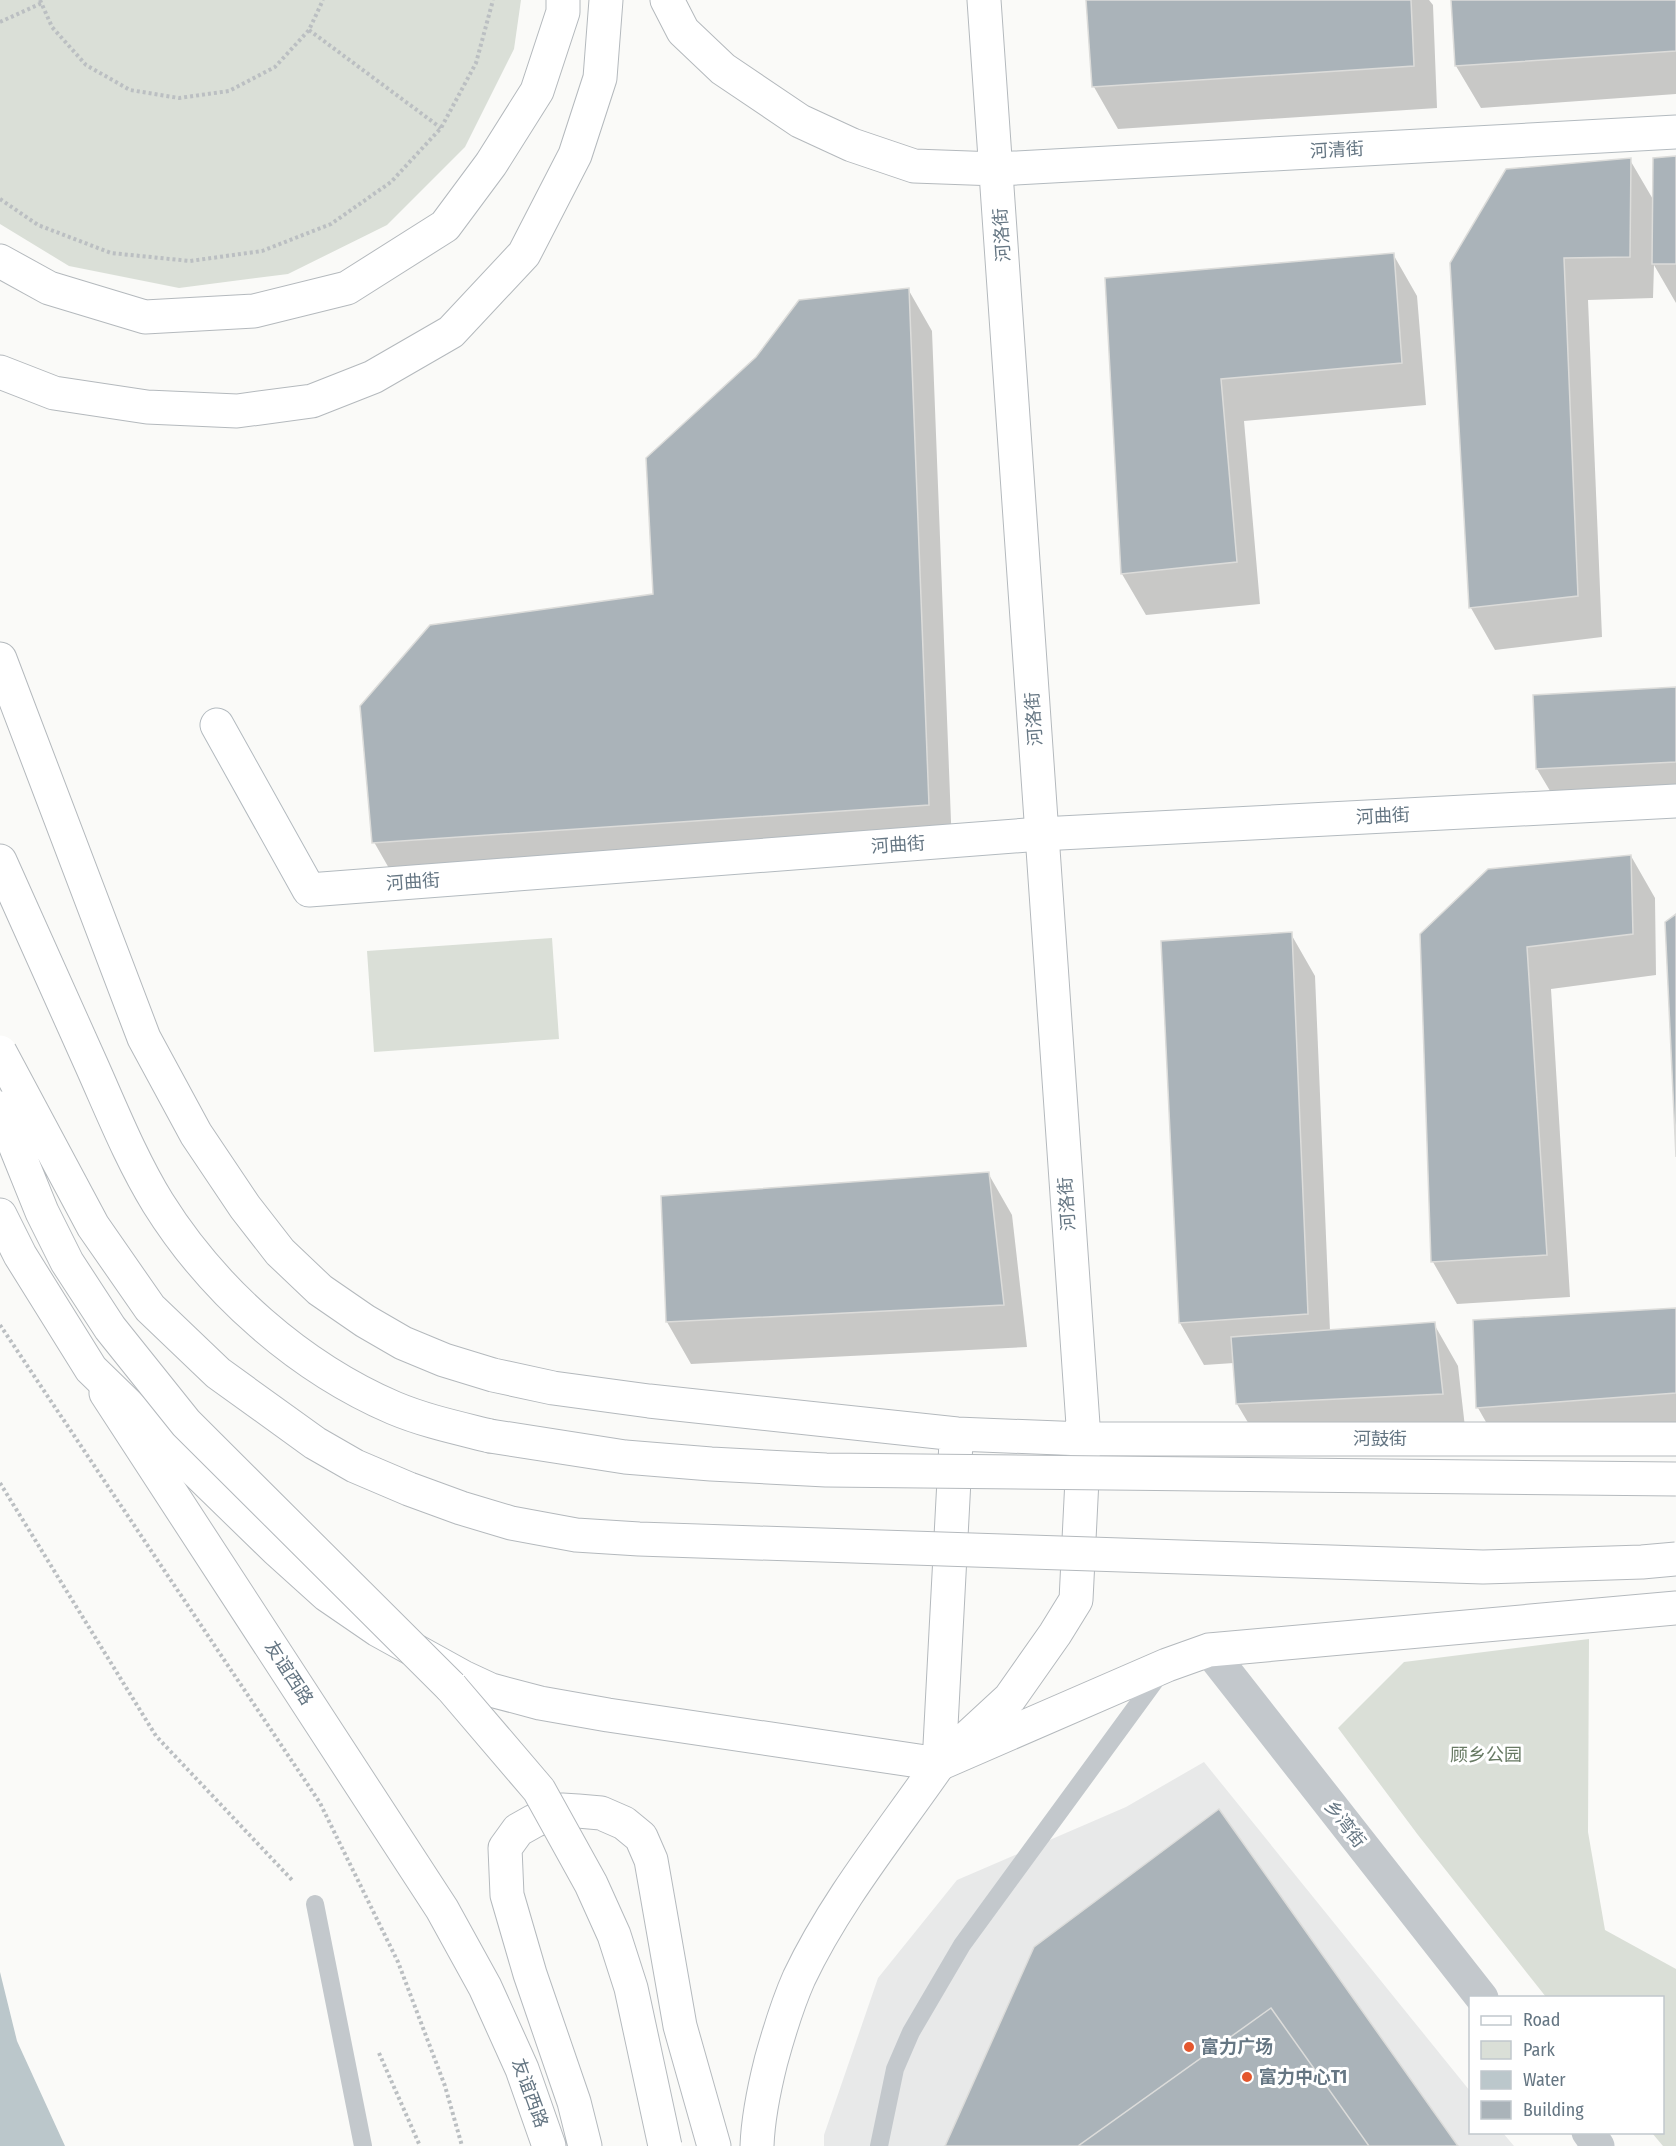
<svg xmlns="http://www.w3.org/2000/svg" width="1676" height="2146" viewBox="0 0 1676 2146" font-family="'Fira Sans Condensed','Noto Sans SC',sans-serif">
	<rect width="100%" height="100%" fill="#fafaf8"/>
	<!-- built -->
	<path fill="#e8e9e9" d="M 1204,1762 L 1470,2091 L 1470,2132 L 1503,2133 L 1514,2146 L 824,2146 L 824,2135 L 878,1978 L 957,1880 L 1126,1807 Z"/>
	<!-- green -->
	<path fill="#dadfd7" d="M 0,0 L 521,0 L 514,49 L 465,147 L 387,225 L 288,274 L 179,288 L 69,266 L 0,224 Z
		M 552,938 L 559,1039 L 374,1052 L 367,951 Z
		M 1589,1639 L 1588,1832 L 1605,1930 L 1676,1969 L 1676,2146 L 1663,2146 L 1652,2133 L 1662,2132 L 1662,1998 L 1546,1997 L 1418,1835 L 1338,1728 L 1404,1662 Z"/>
	<!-- water -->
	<path fill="#bbc7cb" d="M 0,1972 L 17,2041 L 65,2146 L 0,2146 Z"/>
	<!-- shadow -->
	<path fill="#0003" d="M 1087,0 L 1429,0 L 1433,5 L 1437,108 L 1118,129 L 1094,87 Z
		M 1453,0 L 1676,0 L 1676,94 L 1481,108 L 1456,66 Z
		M 1676,158 L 1676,303 L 1654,265 L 1653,298 L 1588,300 L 1602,637 L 1495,650 L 1471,608 L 1452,263 L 1630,160 L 1654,201 Z
		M 1393,254 L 1417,296 L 1426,405 L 1244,421 L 1260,604 L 1146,615 L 1122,574 L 1107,280 Z
		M 908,289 L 932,331 L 952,847 L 398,884 L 374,842 L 655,595 L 757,358 Z
		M 1676,688 L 1676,805 L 1562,811 L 1537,769 L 1534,697 Z
		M 1631,856 L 1655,898 L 1656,975 L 1551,989 L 1570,1297 L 1457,1304 L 1433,1262 L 1421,935 Z
		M 1291,934 L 1315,976 L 1330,1331 L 1434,1324 L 1458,1366 L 1466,1436 L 1262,1446 L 1237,1404 L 1234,1363 L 1204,1365 L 1180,1323 L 1163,943 Z
		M 988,1173 L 1012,1215 L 1027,1347 L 691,1364 L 667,1322 Z
		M 1676,1310 L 1676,1437 L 1502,1450 L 1478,1408 Z"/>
	<!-- building -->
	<path fill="#aab3b9" stroke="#dcdcda" stroke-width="1.5" d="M 1086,0 L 1411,0 L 1414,66 L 1092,87 Z
		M 1451,0 L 1676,0 L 1676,51 L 1455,66 Z
		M 1676,156 L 1676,264 L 1652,264 L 1653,158 Z
		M 1631,158 L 1630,257 L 1564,258 L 1578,596 L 1469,608 L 1450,263 L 1506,169 Z
		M 1394,253 L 1402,363 L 1221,379 L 1237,562 L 1121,574 L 1105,278 Z
		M 909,288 L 929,805 L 372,843 L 360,706 L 430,625 L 653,594 L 646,458 L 756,357 L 799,300 Z
		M 1676,687 L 1676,762 L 1536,769 L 1533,695 Z
		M 1631,855 L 1633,934 L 1527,947 L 1547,1255 L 1431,1262 L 1420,934 L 1488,869 Z
		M 1676,914 L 1676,1157 L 1665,922 Z
		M 1292,932 L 1308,1314 L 1179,1323 L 1161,941 Z
		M 989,1172 L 1004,1305 L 666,1322 L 661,1196 Z
		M 1676,1308 L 1676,1393 L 1476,1408 L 1473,1320 Z
		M 1435,1322 L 1443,1394 L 1236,1404 L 1231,1337 Z
		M 1219,1809 L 1458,2146 L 945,2146 L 1034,1947 Z
		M 1271,2008 L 1369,2146 L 1078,2146 Z"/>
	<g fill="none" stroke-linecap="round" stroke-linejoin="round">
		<defs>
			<path id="secondary" d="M 997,169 L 1676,132
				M 217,725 L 309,890 L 1041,834 L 1676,801"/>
			<path id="primary" d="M 106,1393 L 442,1909 L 485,1987 L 522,2069 L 549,2146
				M 585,2146 L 574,2102 L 530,1974 L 507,1895 L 505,1848 L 518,1830 L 534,1821 L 562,1810 L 578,1811 L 601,1813 L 624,1823 L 641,1837 L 651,1860 L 680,2026 L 714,2146
				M 757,2146 C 758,2117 764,2089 771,2061 C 779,2032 787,2005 799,1978 C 835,1902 891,1833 939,1764"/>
			<path id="highway" d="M 667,0 L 683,31 L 723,69 L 800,121 L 852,145 L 914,166 L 997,169
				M 0,261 L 49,288 L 145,317 L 254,311 L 347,288 L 445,226 L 491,164 L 537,91 L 563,12 L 563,0
				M 0,372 L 54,393 L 147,407 L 237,411 L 312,401 L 373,377 L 451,332 L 524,254 L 575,155 L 600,78 L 606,0
				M 0,659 L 144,1038 L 196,1134 L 245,1207 L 280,1252 L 320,1290 L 365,1321 L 403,1343 L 444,1360 L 493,1375 L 553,1388 L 649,1401 L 957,1434 L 1084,1439 L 1676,1439
				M 0,861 C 30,928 60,996 91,1064 C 112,1111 131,1159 158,1203 C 213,1291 299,1367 394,1408 C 425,1421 458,1428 490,1436
				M 0,1215 L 20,1255 L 91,1369 L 276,1549 L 327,1595 L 378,1630 L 463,1677 L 491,1690 L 540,1703 L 608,1715 L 939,1764 L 1167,1665 L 1209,1650 L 1676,1608
				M 958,1746 L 1010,1698 L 1055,1634 L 1076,1600 L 1084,1439 L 984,0
				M 939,1764 L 956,1442"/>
		</defs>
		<!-- secondary casing -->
		<use href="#secondary" stroke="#b3babf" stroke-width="35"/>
		<!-- primary casing -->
		<use href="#primary" stroke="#b5babe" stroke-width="35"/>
		<!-- highway casing -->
		<use href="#highway" stroke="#b4b9bd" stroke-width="35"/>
		<!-- path -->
		<path stroke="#bbbfc2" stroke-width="4" stroke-dasharray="3 3" stroke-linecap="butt" d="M 40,0 L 52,27 L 86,65 L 130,90 L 179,98 L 229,91 L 275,67 L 309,30 L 323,0
			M 0,22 L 42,3
			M 309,30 L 441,128
			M 0,199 L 38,225 L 111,253 L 190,261 L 262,251 L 331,224 L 391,182 L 441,128 L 476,63 L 493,0
			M 0,1325 L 320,1803 L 398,1962 L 445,2086 L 462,2146
			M 0,1483 L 156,1736 L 293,1881
			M 379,2053 L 420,2146"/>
		<!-- lane -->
		<path stroke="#c3c8cc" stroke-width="18" d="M 315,1904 L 363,2146
			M 879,2146 L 895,2069 L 911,2032 L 962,1945 L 1160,1674"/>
		<!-- street -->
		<path stroke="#c3c8cc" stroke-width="33" d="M 1209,1650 L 1482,1998
			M 1588,2132 L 1598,2146"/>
		<!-- secondary -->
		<use href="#secondary" stroke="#fff" stroke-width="33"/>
		<!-- primary -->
		<use href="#primary" stroke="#fff" stroke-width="33"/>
		<!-- highway -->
		<use href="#highway" stroke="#fff" stroke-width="33"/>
		<defs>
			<path id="primary-bridge" d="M 451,1687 L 539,1790 L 591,1884 L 614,1935 L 631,1988 L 665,2146"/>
			<path id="highway-bridge" d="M 0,1052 L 93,1226 L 150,1308 L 218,1373 L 315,1443 L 355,1466 L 409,1489 L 461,1508 L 511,1523 L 576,1535 L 639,1539 L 1483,1567 L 1642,1562 L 1676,1559
				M 0,1108 L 42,1212 L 67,1262 L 110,1328 L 186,1423 L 451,1687
				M 490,1436 L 625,1457 L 711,1464 L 826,1470 L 1676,1479"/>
		</defs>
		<!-- primary-bridge casing -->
		<use href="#primary-bridge" stroke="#b5babe" stroke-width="35" stroke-linecap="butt"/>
		<!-- highway-bridge casing -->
		<use href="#highway-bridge" stroke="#b4b9bd" stroke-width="35" stroke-linecap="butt"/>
		<!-- primary-bridge -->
		<use href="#primary-bridge" stroke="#fff" stroke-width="33"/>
		<!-- highway-bridge -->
		<use href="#highway-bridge" stroke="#fff" stroke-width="33"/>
	</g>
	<!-- markers -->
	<g fill="#e4572e" stroke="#fff" stroke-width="2">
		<circle cx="1189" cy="2047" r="6"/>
		<circle cx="1247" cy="2077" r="6"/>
	</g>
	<g text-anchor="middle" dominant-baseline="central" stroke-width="6" stroke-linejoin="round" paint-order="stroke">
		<!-- street labels -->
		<g font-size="18" fill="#657683" stroke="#fff">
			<text transform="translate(1337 150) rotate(-3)">河清街</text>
			<text transform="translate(1002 235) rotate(-94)">河洛街</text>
			<text transform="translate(1034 719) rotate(-94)">河洛街</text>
			<text transform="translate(1383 816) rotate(-3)">河曲街</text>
			<text transform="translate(898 845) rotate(-4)">河曲街</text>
			<text transform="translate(413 882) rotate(-4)">河曲街</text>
			<text transform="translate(1067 1204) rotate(-94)">河洛街</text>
			<text x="1380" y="1439">河鼓街</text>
			<text transform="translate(289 1673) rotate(57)">友谊西路</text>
			<text transform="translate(1345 1824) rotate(52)">乡湾街</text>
			<text transform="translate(530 2093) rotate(70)">友谊西路</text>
		</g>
		<!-- park labels -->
		<g font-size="18" fill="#687a64" stroke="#fff">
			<text x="1486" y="1755">顾乡公园</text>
		</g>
		<!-- poi labels -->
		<g font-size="18" font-weight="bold" fill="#657683" stroke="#fff" text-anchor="start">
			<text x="1201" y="2047">富力广场</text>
			<text x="1259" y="2077">富力中心T1</text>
		</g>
	</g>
	<!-- legend -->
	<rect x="1469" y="1996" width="195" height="138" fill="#ffffff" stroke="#c1c8cd" stroke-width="1.5"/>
	<rect x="1481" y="2016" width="30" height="9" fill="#ffffff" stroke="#c1c8cd" stroke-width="1.5"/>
	<text x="1523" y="2026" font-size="18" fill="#657683">Road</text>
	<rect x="1481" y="2041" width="30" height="18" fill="#dadfd7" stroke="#c1c8cd" stroke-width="1.5"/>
	<text x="1523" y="2056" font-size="18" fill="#657683">Park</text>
	<rect x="1481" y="2071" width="30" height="18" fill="#bbc7cb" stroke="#c1c8cd" stroke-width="1.5"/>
	<text x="1523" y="2086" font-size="18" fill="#657683">Water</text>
	<rect x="1481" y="2101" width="30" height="18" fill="#aab3b9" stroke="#c1c8cd" stroke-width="1.5"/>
	<text x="1523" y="2116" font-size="18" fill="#657683">Building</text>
</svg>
